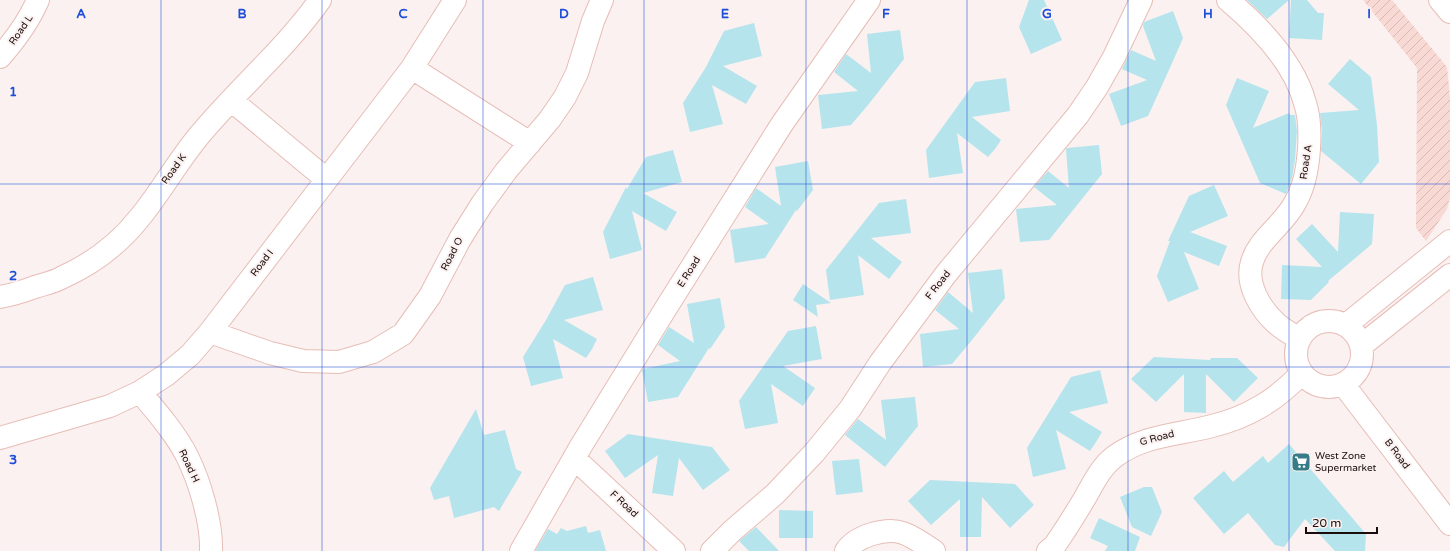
<svg xmlns="http://www.w3.org/2000/svg" width="1450" height="551" viewBox="0 0 1450 551" font-family="'Varela Round',sans-serif">
	<defs>
		<pattern id="garden-furrows" width="10" height="10" patternUnits="userSpaceOnUse"><rect width="10" height="10" fill="#f9d9d4"/><path d="M-1 1l2-2M0 10L10 0M9 11l2-2" fill="none" stroke="#d5b9b5"/></pattern>
	</defs>
	<rect width="100%" height="100%" fill="#faf1f0"/>
	<!-- garden -->
	<path fill="url(#garden-furrows)" d="M 1363,0 L 1392,0 L 1447,67 L 1450,98 L 1450,197 L 1447,209 L 1426,241 L 1416,228 L 1417,68 Z"/>
	<!-- building -->
	<path fill="#b5e4ec" d="M 1029,0 L 1044,0 L 1062,40 L 1031,54 L 1019,27 Z
		M 1247,0 L 1289,0 L 1267,19 Z
		M 1291,0 L 1307,0 L 1318,13 L 1324,13 L 1322,40 L 1289,38 Z
		M 1173,11 L 1183,38 L 1173,61 L 1148,116 L 1121,126 L 1109,94 L 1147,80 L 1122,69 L 1131,50 L 1156,61 L 1143,26 L 1144,22 Z
		M 754,23 L 762,56 L 723,66 L 757,86 L 746,104 L 712,85 L 723,124 L 690,132 L 683,103 L 706,67 L 724,31 Z
		M 900,30 L 904,59 L 868,105 L 851,125 L 822,129 L 818,95 L 858,91 L 834,72 L 846,54 L 871,73 L 867,34 Z
		M 1350,59 L 1371,77 L 1377,125 L 1379,162 L 1361,184 L 1321,151 L 1322,131 L 1320,113 L 1359,110 L 1328,84 Z
		M 1006,78 L 1010,111 L 972,117 L 1001,140 L 995,149 L 988,157 L 957,133 L 963,173 L 929,178 L 926,150 L 975,82 Z
		M 1237,78 L 1269,91 L 1253,128 L 1289,113 L 1290,115 L 1295,115 L 1297,131 L 1295,160 L 1292,178 L 1286,194 L 1260,183 L 1226,105 Z
		M 1099,145 L 1102,174 L 1049,240 L 1020,242 L 1016,209 L 1057,205 L 1034,187 L 1048,171 L 1069,188 L 1066,149 L 1067,148 Z
		M 673,150 L 682,182 L 643,193 L 677,212 L 666,231 L 632,211 L 642,250 L 610,259 L 603,232 L 626,187 L 627,189 L 646,157 Z
		M 808,161 L 813,190 L 797,211 L 796,210 L 765,258 L 735,263 L 730,230 L 769,224 L 745,207 L 756,188 L 781,206 L 775,167 Z
		M 1214,185 L 1228,216 L 1190,232 L 1227,246 L 1219,266 L 1184,252 L 1199,289 L 1168,302 L 1157,276 L 1170,241 L 1168,241 L 1189,196 Z
		M 906,199 L 911,233 L 871,238 L 902,262 L 889,279 L 858,255 L 864,295 L 830,300 L 826,270 L 879,203 Z
		M 1340,212 L 1374,214 L 1372,244 L 1328,281 L 1329,282 L 1311,300 L 1281,299 L 1282,265 L 1322,267 L 1296,239 L 1312,224 L 1338,252 Z
		M 1002,269 L 1005,298 L 972,340 L 952,364 L 923,367 L 920,334 L 959,329 L 935,310 L 948,292 L 973,313 L 968,273 Z
		M 593,277 L 603,310 L 564,320 L 597,339 L 592,349 L 586,358 L 553,339 L 563,378 L 531,386 L 523,357 L 546,320 L 565,285 Z
		M 803,284 L 831,303 L 816,305 L 818,317 L 793,300 Z
		M 720,298 L 725,327 L 710,349 L 709,348 L 678,397 L 648,402 L 642,370 L 643,369 L 680,361 L 658,345 L 669,327 L 694,343 L 687,304 Z
		M 816,326 L 822,359 L 783,366 L 815,388 L 803,406 L 771,384 L 778,423 L 745,429 L 739,401 L 788,331 Z
		M 1154,357 L 1210,360 L 1211,358 L 1237,358 L 1258,378 L 1234,402 L 1206,374 L 1206,413 L 1184,412 L 1184,374 L 1156,402 L 1131,379 Z
		M 1100,370 L 1108,403 L 1069,412 L 1102,432 L 1096,442 L 1090,451 L 1056,430 L 1066,469 L 1033,477 L 1027,448 L 1071,377 Z
		M 915,397 L 918,426 L 885,467 L 845,435 L 858,419 L 886,440 L 881,400 Z
		M 476,409 L 484,435 L 505,430 L 516,469 L 522,472 L 499,511 L 494,507 L 454,518 L 449,496 L 434,500 L 430,488 Z
		M 628,434 L 712,447 L 730,470 L 703,490 L 679,458 L 673,496 L 652,493 L 658,455 L 625,478 L 605,451 Z
		M 1289,444 L 1366,534 L 1365,551 L 1335,551 L 1305,519 L 1284,547 L 1275,545 L 1248,513 L 1224,534 L 1193,498 L 1224,471 L 1233,482 L 1263,456 L 1268,463 Z
		M 859,459 L 863,492 L 836,495 L 832,461 Z
		M 930,480 L 1015,484 L 1034,505 L 1010,528 L 982,497 L 981,537 L 960,537 L 960,499 L 931,525 L 908,501 Z
		M 1144,487 L 1152,487 L 1162,512 L 1151,536 L 1132,527 L 1120,497 Z
		M 779,510 L 813,511 L 813,538 L 779,538 Z
		M 1099,518 L 1140,537 L 1135,551 L 1105,551 L 1108,546 L 1090,538 Z
		M 586,526 L 588,533 L 600,530 L 606,551 L 535,551 L 548,529 L 557,534 L 561,528 L 567,531 Z
		M 756,527 L 779,551 L 749,551 L 739,541 Z"/>
	<g fill="none" stroke-linecap="round" stroke-linejoin="round">
		<defs>
			<path id="minor" d="M 1228,0 C 1260,27 1294,62 1305,103 C 1310,118 1310,133 1309,148 C 1308,166 1305,185 1296,201 C 1285,224 1259,238 1252,262 C 1245,284 1261,310 1277,324 C 1284,330 1291,334 1300,339
				M 1440,0 L 1450,12
				M 0,57 C 15,40 29,21 38,0
				M 412,68 L 530,143
				M 231,100 L 326,179
				M 0,297 C 12,295 24,291 35,287 C 44,284 55,282 63,277 C 94,263 120,243 141,216 C 163,189 180,157 203,131 C 241,86 286,48 320,0
				M1296 354a33 33 0 1 1 66 0a33 33 0 1 1-66 0Z
				M 1346,325 L 1450,241
				M 210,332 L 270,353 L 303,361 L 339,362 L 373,352 L 403,334 L 430,296 L 460,239 L 482,204 L 506,171 L 550,119 L 565,97 L 577,73 L 593,21 L 602,0
				M 1361,346 L 1450,275
				M 1343,384 L 1450,524
				M 140,392 C 156,411 176,434 187,456 C 200,482 212,523 211,551
				M 0,438 L 110,406 L 140,392 L 166,375 L 190,355 L 210,332 L 412,68 L 455,0
				M 574,458 L 674,551
				M 521,551 L 581,446 L 666,308 L 782,124 L 869,0
				M 712,551 L 732,531 L 775,494 L 814,453 L 850,409 L 880,363 L 946,274 L 1078,115 L 1097,87 L 1114,57 L 1141,0
				M 846,551 C 856,536 886,527 903,533 C 914,537 924,544 934,551
				M 1048,551 L 1055,545 C 1066,529 1076,513 1086,496 C 1094,482 1101,467 1114,457 C 1143,435 1178,435 1212,426 C 1249,417 1276,400 1302,373"/>
		</defs>
		<!-- minor casing -->
		<use href="#minor" stroke="#e7bdb6" stroke-width="24"/>
		<!-- minor -->
		<use href="#minor" stroke="#fff" stroke-width="22"/>
	</g>
	<!-- grid -->
	<path fill="none" stroke="#1d4ed8" stroke-width="1" stroke-opacity="0.55" d="M 161,0 L 161,551M 322,0 L 322,551M 483,0 L 483,551M 644,0 L 644,551M 806,0 L 806,551M 967,0 L 967,551M 1128,0 L 1128,551M 1289,0 L 1289,551M 0,184 L 1450,184M 0,367 L 1450,367"/>
	<!-- icons -->
	<defs>
		<symbol id="supermarket-square" viewBox="-11 -11 22 22"><rect x="-9" y="-9" width="18" height="18" rx="4" fill="#377d88" stroke="#faf1f0"/><path d="M-6-5.5h2.5l.6 2H6L4.5 2H-2.5L-4.4-4H-6ZM-1.5 3.2a1.3 1.3 0 1 0 .1 0ZM3 3.2a1.3 1.3 0 1 0 .1 0Z" fill="#fff"/></symbol>
	</defs>
	<g fill-rule="evenodd">
		<use href="#supermarket-square" x="1290" y="451" width="22" height="22"/>
	</g>
	<g text-anchor="middle" dominant-baseline="central" stroke-width="4" stroke-linejoin="round" paint-order="stroke">
		<!-- street labels -->
		<g font-size="10" fill="#1a0c0a" stroke="#faf1f0">
			<text transform="translate(21 30) rotate(-56)">Road L</text>
			<text transform="translate(1306 162) rotate(-82)">Road A</text>
			<text transform="translate(174 169) rotate(-54)">Road K</text>
			<text transform="translate(452 254) rotate(-63)">Road O</text>
			<text transform="translate(262 263) rotate(-53)">Road I</text>
			<text transform="translate(689 272) rotate(-58)">E Road</text>
			<text transform="translate(938 285) rotate(-52)">F Road</text>
			<text transform="translate(1157 438) rotate(-15)">G Road</text>
			<text transform="translate(1397 454) rotate(53)">B Road</text>
			<text transform="translate(189 466) rotate(65)">Road H</text>
			<text transform="translate(624 504) rotate(43)">F Road</text>
		</g>
		<!-- poi labels -->
		<g font-size="10" fill="#1a0c0a" stroke="#faf1f0" text-anchor="start">
			<text x="1315" y="456">West Zone<tspan x="1315" dy="12">Supermarket</tspan></text>
		</g>
	</g>
	<g font-size="13" text-anchor="middle" font-weight="bold" fill="#1d4ed8" stroke="#faf1f0" stroke-width="4" stroke-linejoin="round" paint-order="stroke">
		<text x="81" y="18">A</text>
		<text x="242" y="18">B</text>
		<text x="403" y="18">C</text>
		<text x="564" y="18">D</text>
		<text x="725" y="18">E</text>
		<text x="886" y="18">F</text>
		<text x="1047" y="18">G</text>
		<text x="1208" y="18">H</text>
		<text x="1369" y="18">I</text>
		<text x="13" y="96">1</text>
		<text x="13" y="280">2</text>
		<text x="13" y="464">3</text>
	</g>
	<!-- scale -->
	<path d="M1306 527v6h71v-6" fill="none" stroke="#1a0c0a" stroke-width="2"/>
	<text x="1312" y="527" font-size="12" fill="#1a0c0a" stroke="#faf1f0" stroke-width="3" paint-order="stroke">20 m</text>
</svg>
